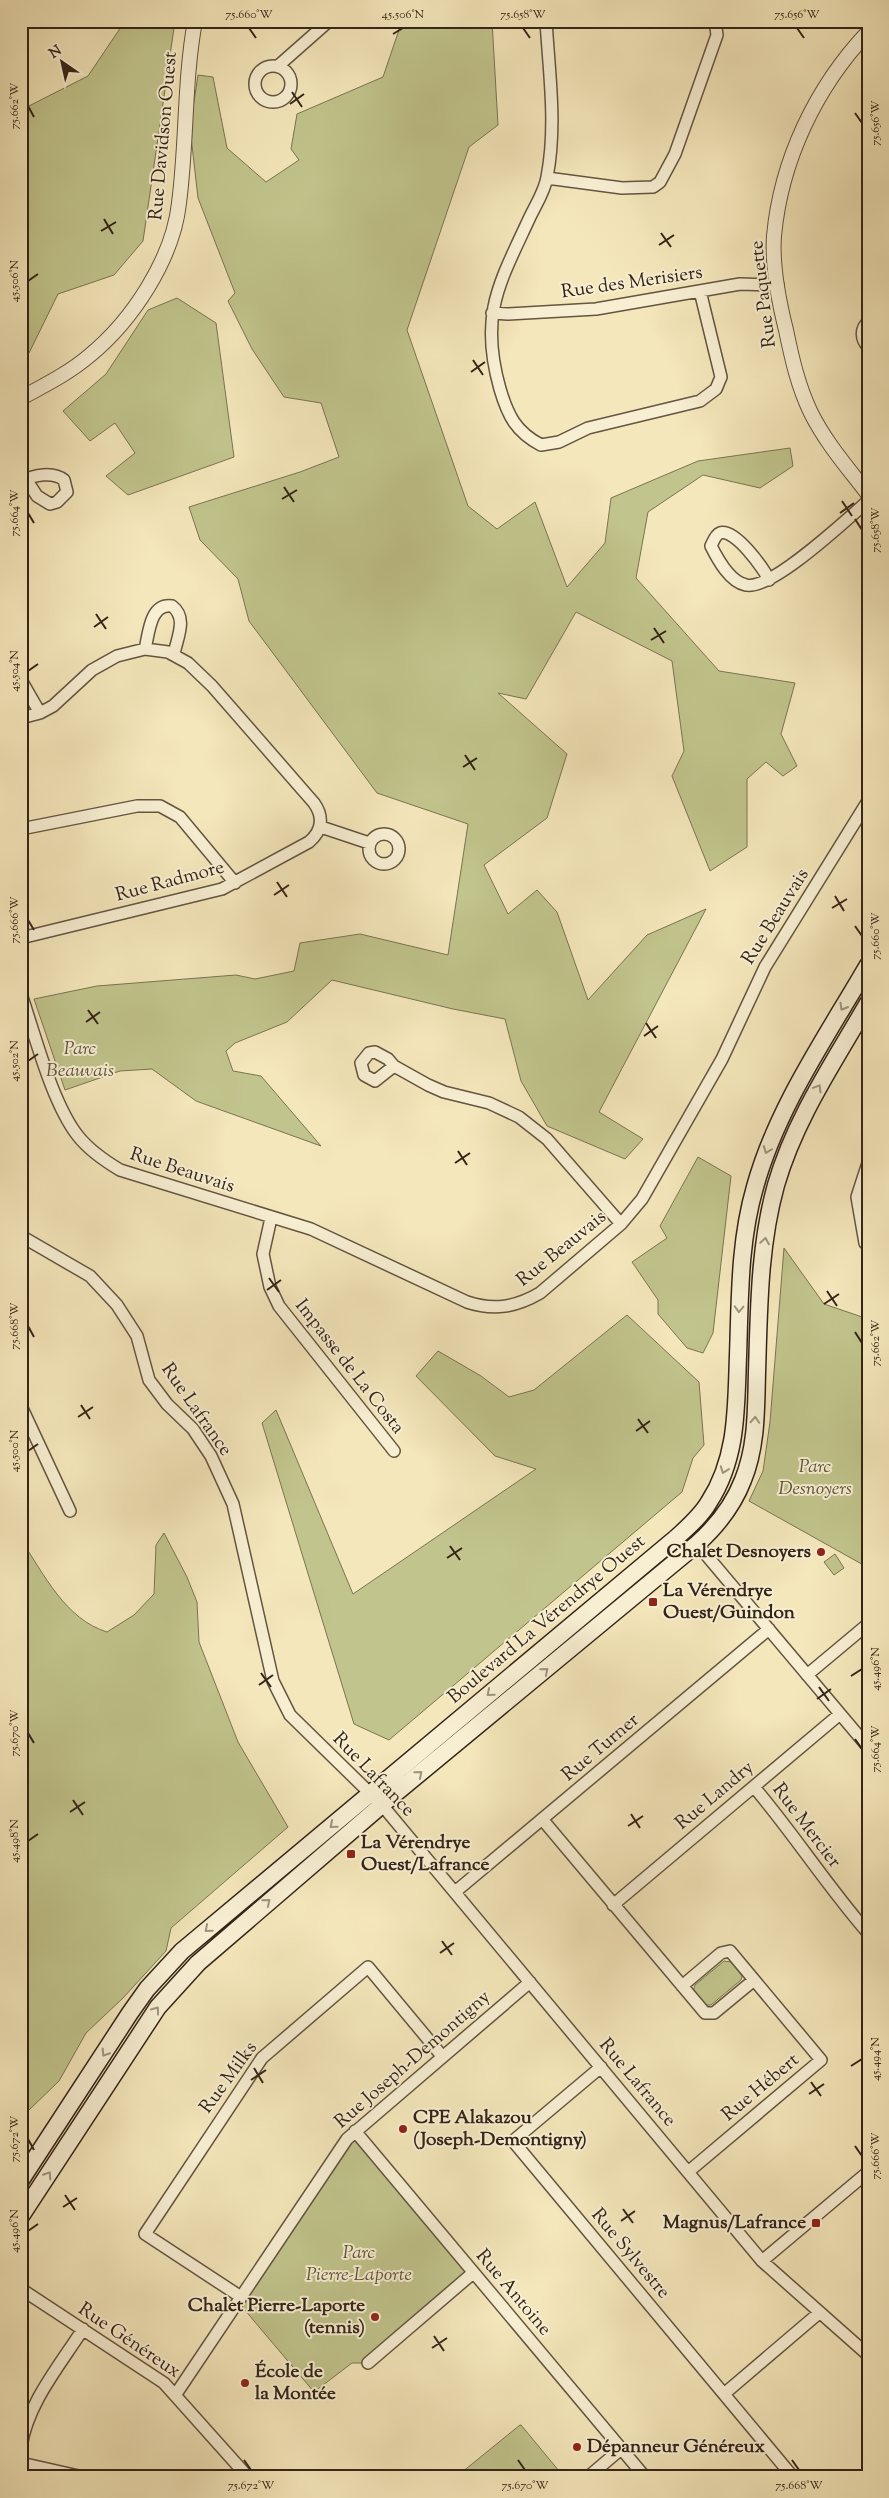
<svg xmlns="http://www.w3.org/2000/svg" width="889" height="2498" viewBox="0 0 889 2498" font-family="'Sorts Mill Goudy',serif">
	<rect width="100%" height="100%" fill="#f4e7bb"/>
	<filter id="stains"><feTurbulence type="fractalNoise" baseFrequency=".004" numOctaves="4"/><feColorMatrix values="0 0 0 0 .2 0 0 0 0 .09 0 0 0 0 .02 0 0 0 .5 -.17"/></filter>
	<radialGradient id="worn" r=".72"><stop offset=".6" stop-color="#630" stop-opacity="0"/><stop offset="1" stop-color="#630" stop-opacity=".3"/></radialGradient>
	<!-- green -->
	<path fill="#c1c48c" stroke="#7a7452" d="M 125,21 L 177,21 L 174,28 L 143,241 L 114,275 L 58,294 L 29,353 L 21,357 L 21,110 L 88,76 Z
		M 402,21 L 492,21 L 498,125 L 469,147 L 407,330 L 468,506 L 497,529 L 535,502 L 567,587 L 605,543 L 611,498 L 698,461 L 790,448 L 793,466 L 760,488 L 703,475 L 648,512 L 636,578 L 719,671 L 795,683 L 781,734 L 797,766 L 783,776 L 766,762 L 747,779 L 747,847 L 710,871 L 672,776 L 684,751 L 672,661 L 576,612 L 526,699 L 498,693 L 567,754 L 547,818 L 484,865 L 508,914 L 537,890 L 557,912 L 588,1000 L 647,935 L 706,909 L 599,1112 L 643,1139 L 625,1159 L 547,1126 L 521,1081 L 505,1019 L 453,1009 L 332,980 L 287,1022 L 235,1043 L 226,1051 L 233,1071 L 261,1076 L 321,1146 L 196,1101 L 152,1069 L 120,1071 L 65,1090 L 34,999 L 97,986 L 236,975 L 255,979 L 294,971 L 300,943 L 360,934 L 448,955 L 468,824 L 377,793 L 249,621 L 238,579 L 200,540 L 189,507 L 300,472 L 339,457 L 321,403 L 284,397 L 252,349 L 228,301 L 235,293 L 198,198 L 190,128 L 198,75 L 213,77 L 227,148 L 266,182 L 299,160 L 291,149 L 297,114 L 383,77 Z
		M 177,298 L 216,323 L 234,457 L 128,495 L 106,476 L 135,453 L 115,423 L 90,441 L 63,411 L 106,374 L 148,310 Z
		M 698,1157 L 731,1176 L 713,1333 L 703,1353 L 687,1348 L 658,1314 L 658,1300 L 632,1262 L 667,1238 L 660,1226 Z
		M 784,1248 L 824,1304 L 868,1319 L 868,1550 L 865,1552 L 867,1567 L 749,1501 L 763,1471 L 770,1422 Z
		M 627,1315 L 699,1382 L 704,1445 L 693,1458 L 682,1492 L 389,1740 L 354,1724 L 262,1423 L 276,1410 L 353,1594 L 536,1469 L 495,1456 L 416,1376 L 438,1351 L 481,1376 L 509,1397 L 534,1390 Z
		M 164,1533 L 187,1577 L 197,1602 L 199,1642 L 238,1742 L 288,1827 L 171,1928 L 166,1951 L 123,1998 L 86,2033 L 59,2081 L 28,2111 L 21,2124 L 21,1717 L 28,1694 L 21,1629 L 21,1540 C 44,1574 65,1619 107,1632 L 134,1615 L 154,1594 L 156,1545 Z
		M 835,1554 L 844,1568 L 834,1575 L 824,1562 Z
		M 724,1961 L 731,1962 L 742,1976 L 741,1980 L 711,2005 L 704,2005 L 693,1992 L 695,1985 Z
		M 355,2131 L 473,2273 L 368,2363 L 352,2363 L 314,2392 L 238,2302 Z
		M 521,2425 L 564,2477 L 456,2477 L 520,2425 Z"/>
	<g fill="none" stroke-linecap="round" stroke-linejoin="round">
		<defs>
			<path id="minor" d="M 546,21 C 549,72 557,126 547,177 C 545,191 535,206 529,219 C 499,284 479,315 500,389 C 508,416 516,432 541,445 L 559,442 L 588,428 L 700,401 L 716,389 L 721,377 L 700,291
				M 864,21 L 868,26
				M 278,66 L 329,21
				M255 84a18 18 0 1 1 36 0a18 18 0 1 1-36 0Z
				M 547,178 L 622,188 L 653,187 L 660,182 L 675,154 L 717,35 L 715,21
				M 492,313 L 508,314 L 596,309 L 740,284 L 778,285
				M 868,322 C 860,329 861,339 868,347
				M 21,481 C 34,475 53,471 64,480 L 67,492 L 57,502 L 50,504 L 37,496 L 26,479
				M 769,580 C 764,569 735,528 720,533 C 715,535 713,542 711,546 C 718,560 730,582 746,585 C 771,591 846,520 868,501
				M 145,649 C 149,633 150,603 172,606 C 188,618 177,638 174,654
				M 21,680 L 40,713
				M 21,718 L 40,713 L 53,706 L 92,670 L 117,656 L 145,649 L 168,652 L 188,663 L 212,686 L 314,803 C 324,817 322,831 309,842 L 222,889 L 21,938
				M 321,827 L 369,843
				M 21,829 L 137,806 L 160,806 L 180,817 L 235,883
				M369 849a15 15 0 1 1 30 0a15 15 0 1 1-30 0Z
				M 21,994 C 35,1035 52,1103 78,1136 C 89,1150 105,1161 120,1170 L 311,1229 L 467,1302 C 494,1311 516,1307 540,1293 L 621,1224 L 642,1199 L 722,1059 L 765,967 L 868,801
				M 394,1066 L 375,1081 L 364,1075 L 361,1063 L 369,1053 L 375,1052 L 388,1059 L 394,1066 L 428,1085 L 444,1092 L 489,1103 L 519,1117 L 547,1139 L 621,1224
				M 271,1218 L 263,1254 L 270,1287 L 279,1306 L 394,1451
				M 21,1236 L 90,1276 L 117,1305 L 137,1336 L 149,1380 L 167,1404 L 193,1429 L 211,1456 L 233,1504 L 273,1681 L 290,1715 L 382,1805 L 762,2261 L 868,2355
				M 865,1243 L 857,1197 L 868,1163
				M 21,1406 L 70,1511
				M 697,1544 L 868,1747
				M 807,1675 L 868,1624
				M 754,1787 C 794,1834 827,1886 868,1933
				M 542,1819 L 705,2013 L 714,2013 L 754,1980
				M 455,1892 L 769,1629
				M 613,1905 L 840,1714
				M 682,1986 L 721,1953 L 730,1951 L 821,2060 L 688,2172
				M 601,2067 L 513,2141 L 793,2477
				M 355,2131 L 645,2477
				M 762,2261 L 868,2172
				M 21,2289 L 164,2383 L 248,2477
				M 241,2297 L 145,2234 L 262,2058 L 368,1967 L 442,2056
				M 368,2363 L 473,2273
				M 176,2394 L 347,2139 L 530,1982
				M 724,2394 L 819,2313
				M 21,2447 C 27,2404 60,2365 83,2329
				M 21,2463 L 83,2477
				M 588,2477 L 621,2449"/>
			<path id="tertiary" d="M 868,32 C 816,87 781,160 774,236 C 772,264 779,302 786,330 C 792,359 798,386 811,413 C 826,443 848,468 868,494
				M 21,398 C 45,385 69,373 89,356 C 132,321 173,259 179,203 C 187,142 184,81 195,21"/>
			<path id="secondary" d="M 21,2180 L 130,2013 L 147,1989 L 182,1951 L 676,1538 C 688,1527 701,1516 709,1502 C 738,1457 736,1407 738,1356 C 740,1299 739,1242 755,1187 C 777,1107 827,1036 868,965
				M 21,2216 L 158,2007 L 198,1963 L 391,1797 L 697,1544 C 717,1526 733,1506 743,1480 C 757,1446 756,1408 757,1372 C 759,1309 759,1246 776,1185 C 795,1119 834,1062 868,1003"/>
		</defs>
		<!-- minor casing -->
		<use href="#minor" stroke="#635541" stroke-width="14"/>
		<!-- tertiary casing -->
		<use href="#tertiary" stroke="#635541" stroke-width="16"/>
		<!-- secondary casing -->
		<use href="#secondary" stroke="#332418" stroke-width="19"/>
		<!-- minor -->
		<use href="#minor" stroke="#f8efd3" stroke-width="11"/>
		<!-- tertiary -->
		<use href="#tertiary" stroke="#f8efd3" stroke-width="14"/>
		<!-- secondary -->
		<use href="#secondary" stroke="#f8efd3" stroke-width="16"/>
	</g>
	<!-- one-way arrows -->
	<defs><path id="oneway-chevron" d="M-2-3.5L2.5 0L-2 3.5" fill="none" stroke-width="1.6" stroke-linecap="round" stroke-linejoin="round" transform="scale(1.25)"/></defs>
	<g stroke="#9f947f">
		<use href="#oneway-chevron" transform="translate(843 1007) rotate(120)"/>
		<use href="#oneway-chevron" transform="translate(818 1088) rotate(-59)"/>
		<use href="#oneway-chevron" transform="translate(767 1150) rotate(111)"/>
		<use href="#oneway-chevron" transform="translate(765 1241) rotate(-81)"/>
		<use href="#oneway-chevron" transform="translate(739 1309) rotate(92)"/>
		<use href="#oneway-chevron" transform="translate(755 1420) rotate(-87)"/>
		<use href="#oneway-chevron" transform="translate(724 1470) rotate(110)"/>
		<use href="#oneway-chevron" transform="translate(545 1671) rotate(-40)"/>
		<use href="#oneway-chevron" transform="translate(490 1693) rotate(140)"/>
		<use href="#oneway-chevron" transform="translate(419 1774) rotate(-40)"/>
		<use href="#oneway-chevron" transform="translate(333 1825) rotate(140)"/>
		<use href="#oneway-chevron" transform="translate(267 1902) rotate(-40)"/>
		<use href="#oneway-chevron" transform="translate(208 1929) rotate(140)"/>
		<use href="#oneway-chevron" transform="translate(156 2010) rotate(-54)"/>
		<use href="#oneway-chevron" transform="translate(105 2053) rotate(123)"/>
		<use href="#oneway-chevron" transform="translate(48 2175) rotate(-57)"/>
	</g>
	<!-- ticks -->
	<path fill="none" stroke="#332418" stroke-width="2" d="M 249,28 L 256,38M 523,28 L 530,38M 797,28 L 804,38M 393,34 L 403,28M 292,92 L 302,107M 290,104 L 304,94M 28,106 L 34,117M 855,113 L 862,123M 104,219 L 113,234M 101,231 L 116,222M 661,233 L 671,247M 659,245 L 674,235M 28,281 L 38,274M 473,360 L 483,375M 471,372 L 485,362M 284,487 L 294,502M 282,499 L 297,490M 842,501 L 852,516M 28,513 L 34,523M 840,513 L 854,503M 855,519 L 862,530M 96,614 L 106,629M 94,627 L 108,617M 654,628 L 664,643M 651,640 L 666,631M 28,671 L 38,664M 465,755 L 475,770M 463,767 L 477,758M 277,882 L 287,897M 274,895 L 289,885M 835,896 L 844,911M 832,908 L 847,899M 28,920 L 34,930M 855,926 L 862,936M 88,1010 L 98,1024M 86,1022 L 100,1012M 646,1023 L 656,1038M 644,1036 L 658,1026M 28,1061 L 38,1054M 458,1151 L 467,1165M 455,1163 L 470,1153M 269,1278 L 279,1292M 267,1290 L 281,1280M 827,1291 L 837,1306M 824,1304 L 839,1294M 28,1326 L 34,1337M 855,1332 L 862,1343M 81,1405 L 90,1419M 78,1417 L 93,1407M 638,1419 L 648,1433M 636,1431 L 650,1421M 28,1451 L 38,1444M 450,1546 L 460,1560M 447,1558 L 462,1548M 261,1673 L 271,1687M 851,1676 L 862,1669M 259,1685 L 273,1675M 819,1687 L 829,1701M 817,1699 L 831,1689M 28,1733 L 34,1743M 855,1739 L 862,1749M 73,1800 L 83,1815M 70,1812 L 85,1802M 631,1814 L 640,1828M 628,1826 L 643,1816M 28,1841 L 38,1834M 442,1941 L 452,1955M 440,1953 L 454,1943M 851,2066 L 862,2059M 254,2068 L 263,2083M 251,2080 L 266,2070M 811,2082 L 821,2096M 809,2094 L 824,2084M 28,2139 L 34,2150M 855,2146 L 862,2156M 65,2195 L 75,2210M 63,2207 L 77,2198M 623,2209 L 633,2223M 621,2221 L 635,2211M 28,2231 L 38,2224M 434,2336 L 444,2351M 432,2348 L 447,2338M 244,2460 L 251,2470M 518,2460 L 525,2470M 792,2460 L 799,2470"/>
	<!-- markers -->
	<g fill="#8f2418" stroke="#f8efd3" stroke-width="2">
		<circle cx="821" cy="1552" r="5"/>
		<rect x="648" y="1597" width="10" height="10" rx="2.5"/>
		<rect x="346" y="1849" width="10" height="10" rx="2.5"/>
		<circle cx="403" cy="2129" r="5"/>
		<rect x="811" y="2218" width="10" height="10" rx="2.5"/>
		<circle cx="375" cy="2317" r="5"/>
		<circle cx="245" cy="2383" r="5"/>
		<circle cx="577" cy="2447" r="5"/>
	</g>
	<g text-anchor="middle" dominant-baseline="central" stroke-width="4" stroke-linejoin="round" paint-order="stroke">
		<!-- street labels -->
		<g font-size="19" fill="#332418" stroke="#f8efd3">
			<text transform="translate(164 136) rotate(-85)">Rue Davidson Ouest</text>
			<text transform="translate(632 283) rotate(-8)">Rue des Merisiers</text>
			<text transform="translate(764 294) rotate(-97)">Rue Paquette</text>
			<text transform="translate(170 882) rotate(-15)">Rue Radmore</text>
			<text transform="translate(776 917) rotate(-58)">Rue Beauvais</text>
			<text transform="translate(182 1171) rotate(18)">Rue Beauvais</text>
			<text transform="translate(562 1249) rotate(-39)">Rue Beauvais</text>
			<text transform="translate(349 1367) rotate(52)">Impasse de La Costa</text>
			<text transform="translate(196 1410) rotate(55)">Rue Lafrance</text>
			<text transform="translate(547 1620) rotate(-40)">Boulevard La Vérendrye Ouest</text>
			<text transform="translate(601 1748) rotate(-40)">Rue Turner</text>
			<text transform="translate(373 1775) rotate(46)">Rue Lafrance</text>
			<text transform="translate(715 1796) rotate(-40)">Rue Landry</text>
			<text transform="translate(806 1826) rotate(53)">Rue Mercier</text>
			<text transform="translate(413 2060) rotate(-41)">Rue Joseph-Demontigny</text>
			<text transform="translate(229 2078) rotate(-54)">Rue Milks</text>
			<text transform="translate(637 2083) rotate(50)">Rue Lafrance</text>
			<text transform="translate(761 2088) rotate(-40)">Rue Hébert</text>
			<text transform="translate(630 2254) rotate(50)">Rue Sylvestre</text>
			<text transform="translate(513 2293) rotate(50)">Rue Antoine</text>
			<text transform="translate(129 2341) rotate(34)">Rue Généreux</text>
		</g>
		<!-- park labels -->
		<g font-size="19" font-style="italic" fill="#5e543b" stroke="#f8efd3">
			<text x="80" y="1049">Parc<tspan x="80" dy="22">Beauvais</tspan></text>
			<text x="815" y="1467">Parc<tspan x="815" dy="22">Desnoyers</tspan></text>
			<text x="359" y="2253">Parc<tspan x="359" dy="22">Pierre-Laporte</tspan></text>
		</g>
		<!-- poi labels -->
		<g font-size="19" font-weight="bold" fill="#332418" stroke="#f8efd3" text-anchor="start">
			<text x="811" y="1552" text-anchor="end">Chalet Desnoyers</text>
			<text x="663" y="1591">La Vérendrye<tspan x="663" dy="22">Ouest/Guindon</tspan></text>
			<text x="361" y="1843">La Vérendrye<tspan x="361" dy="22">Ouest/Lafrance</tspan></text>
			<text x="413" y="2118">CPE Alakazou<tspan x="413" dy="22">(Joseph-Demontigny)</tspan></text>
			<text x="806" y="2223" text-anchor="end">Magnus/Lafrance</text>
			<text x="365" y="2306" text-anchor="end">Chalet Pierre-Laporte<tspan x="365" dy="22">(tennis)</tspan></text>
			<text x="255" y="2372">École de<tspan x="255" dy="22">la Montée</tspan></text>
			<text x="587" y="2447">Dépanneur Généreux</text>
		</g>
	</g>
	<!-- margin -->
	<rect width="889" height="2498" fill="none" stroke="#f4e7bb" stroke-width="55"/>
	<!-- north arrow -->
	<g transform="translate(62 62) rotate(326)" stroke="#f8efd3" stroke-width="4" paint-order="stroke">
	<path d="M0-4L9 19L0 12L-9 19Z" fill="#332418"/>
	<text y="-8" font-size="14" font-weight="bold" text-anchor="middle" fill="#332418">N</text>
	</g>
	<rect x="28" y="28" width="834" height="2442" fill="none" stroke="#332418" stroke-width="2"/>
	<g font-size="12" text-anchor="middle" fill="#332418">
		<text x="249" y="18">75.660°W</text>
		<text x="403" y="18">45.506°N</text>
		<text x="523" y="18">75.658°W</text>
		<text x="797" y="18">75.656°W</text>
		<text transform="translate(14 106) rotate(-90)" y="4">75.662°W</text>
		<text transform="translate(875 123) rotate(-90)" y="4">75.656°W</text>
		<text transform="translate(14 281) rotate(-90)" y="4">45.506°N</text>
		<text transform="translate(14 513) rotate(-90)" y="4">75.664°W</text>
		<text transform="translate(875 530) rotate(-90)" y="4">75.658°W</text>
		<text transform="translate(14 671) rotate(-90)" y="4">45.504°N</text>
		<text transform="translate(14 920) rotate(-90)" y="4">75.666°W</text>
		<text transform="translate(875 936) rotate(-90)" y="4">75.660°W</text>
		<text transform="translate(14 1061) rotate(-90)" y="4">45.502°N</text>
		<text transform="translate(14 1326) rotate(-90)" y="4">75.668°W</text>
		<text transform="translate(875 1343) rotate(-90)" y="4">75.662°W</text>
		<text transform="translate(14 1451) rotate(-90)" y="4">45.500°N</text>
		<text transform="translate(875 1669) rotate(-90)" y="4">45.496°N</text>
		<text transform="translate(14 1733) rotate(-90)" y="4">75.670°W</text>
		<text transform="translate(875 1749) rotate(-90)" y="4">75.664°W</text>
		<text transform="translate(14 1841) rotate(-90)" y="4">45.498°N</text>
		<text transform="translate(875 2059) rotate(-90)" y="4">45.494°N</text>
		<text transform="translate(14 2139) rotate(-90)" y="4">75.672°W</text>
		<text transform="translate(875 2156) rotate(-90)" y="4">75.666°W</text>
		<text transform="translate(14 2231) rotate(-90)" y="4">45.496°N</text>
		<text x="251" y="2489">75.672°W</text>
		<text x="525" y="2489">75.670°W</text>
		<text x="799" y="2489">75.668°W</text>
	</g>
	<rect width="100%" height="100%" filter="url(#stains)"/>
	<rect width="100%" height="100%" fill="url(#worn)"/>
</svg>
